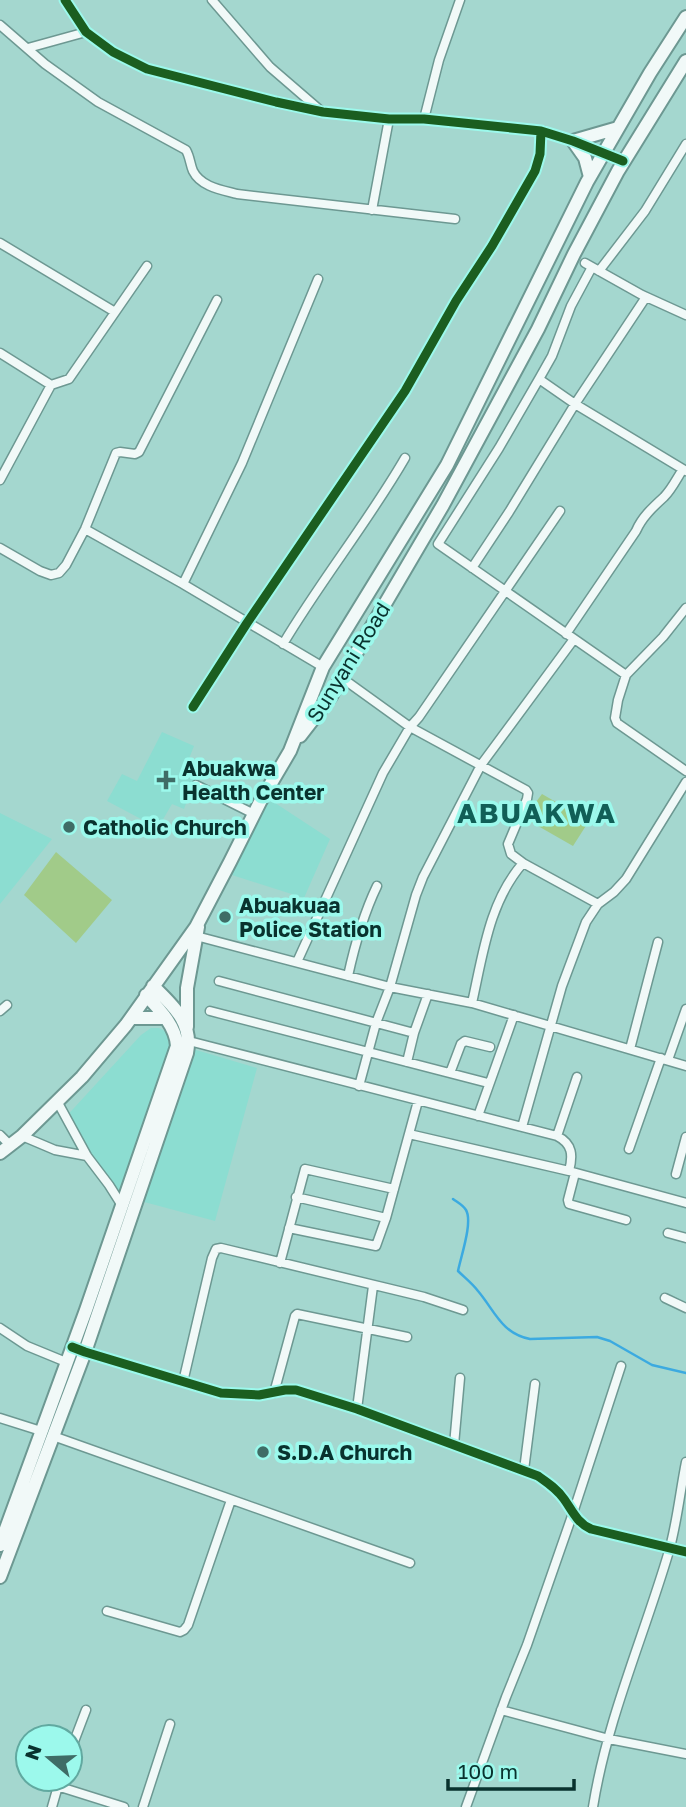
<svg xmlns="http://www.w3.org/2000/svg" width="686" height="1807" viewBox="0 0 686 1807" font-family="'Golos Text',sans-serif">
	<rect width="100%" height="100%" fill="#a4d7cf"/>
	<!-- built -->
	<path fill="#8cddd1" d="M 162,732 L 194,746 L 183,774 L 195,779 L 184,809 L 172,804 L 158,828 L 107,801 L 122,774 L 137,781 Z
		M 269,799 L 330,839 L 304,898 L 232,875 L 253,825 Z
		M 0,813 L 52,839 L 0,904 Z
		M 151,1028 L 159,1028 L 169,1033 L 173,1051 L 119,1204 L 63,1120 L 141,1035 Z
		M 186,1047 L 257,1068 L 215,1221 L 133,1199 Z"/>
	<!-- green -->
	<path fill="#a1cb89" d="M 542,794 L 589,821 L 573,846 L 524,818 Z
		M 56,852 L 112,900 L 76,943 L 24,895 Z"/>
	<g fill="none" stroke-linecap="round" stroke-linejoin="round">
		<!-- stream -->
		<path stroke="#3caae0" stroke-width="2.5" d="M 453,1199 C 457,1202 463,1205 466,1210 C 473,1222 461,1256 458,1271 C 464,1277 472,1283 478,1291 C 495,1311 501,1333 530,1339 L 597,1337 L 610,1341 L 652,1365 L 686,1373"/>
		<defs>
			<path id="street" d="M 65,0 L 86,32 L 113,52 L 147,69 L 276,102 L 323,112 L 389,119 L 424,119 L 541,131 L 573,141 L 623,161
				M 212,0 L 270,67 L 321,111
				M 0,25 L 45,64 L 98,102 L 186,150 C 190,157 190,164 193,171 C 201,187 222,190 237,194 L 455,219
				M 28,48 L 86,32
				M 424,119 L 439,60 L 460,0
				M 372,210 L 389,119
				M 0,243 L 115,312
				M 585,263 L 642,295 L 686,315
				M 592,267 L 571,306 L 552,356 L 539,379 L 499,448 L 438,544 L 626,675
				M 599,271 L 645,211 L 686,144
				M 0,353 L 51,385 L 69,379 L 147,266
				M 539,379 L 575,404 L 686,471
				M 0,480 L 51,385
				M 85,529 L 183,584 L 323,667
				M 0,548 L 40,571 L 51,575 L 59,573 L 66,565 L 85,529 L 116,453 L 120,452 L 135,454 L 139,452 L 217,300
				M 472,568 L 509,512 L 575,404 L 646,297
				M 183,584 L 242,463 L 318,279
				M 686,608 L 663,637 L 626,675 L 618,700 L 615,718 L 617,723 L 686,771
				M 566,634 L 636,531 C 642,517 653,507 664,497 C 672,489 677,478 683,469
				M 283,644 C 321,580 368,522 405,458
				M 342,678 L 410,727 L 526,790 L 528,793 L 527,799 L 508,844 L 511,854 L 523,863 C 489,902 483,954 472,1003
				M 193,707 L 247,623 L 405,391 L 456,301 L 492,246 L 535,171 L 540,154 L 541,131
				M 196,785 L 254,814
				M 523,863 L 598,904
				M 196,936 L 390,987 L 472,1003 L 686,1066
				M 297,962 L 383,773 L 410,727 L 419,717 L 560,511
				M 348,976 C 355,944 363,915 377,886
				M 219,981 L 414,1033
				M 0,1011 L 7,1005
				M 210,1011 L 488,1083
				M 189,1041 L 557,1136 C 573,1144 573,1156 569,1171 L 686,1203
				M 630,1049 L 658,942
				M 668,1060 L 686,1009
				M 407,1062 L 414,1033 L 428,994
				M 450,1073 L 461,1044 L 465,1041 L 490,1047
				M 359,1086 L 376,1023 L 390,987 L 416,895 L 423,877 L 481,765 L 574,639
				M 57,1101 L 87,1156 L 109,1185 L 121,1204
				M 478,1116 L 514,1015
				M 522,1127 L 562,986 L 586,922 L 598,904 L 614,892 L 626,879 L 686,782
				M 409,1134 L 569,1171
				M 0,1135 L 10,1145
				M 22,1136 L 55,1150 L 87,1156
				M 557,1136 L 577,1077
				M 629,1149 L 661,1058
				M 575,1173 L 568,1200 L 569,1204 L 626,1220
				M 676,1174 L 686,1137
				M 296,1197 L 386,1218
				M 289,1228 L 376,1246 L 386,1218 L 418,1101
				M 668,1233 L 686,1238
				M 280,1263 L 305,1169 L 394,1189
				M 665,1298 L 686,1308
				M 0,1328 L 27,1346 L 66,1362
				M 72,1347 L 85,1352 L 221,1393 L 259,1395 L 285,1390 L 296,1390 L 357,1409 L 538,1476 C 548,1483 557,1489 564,1499 C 572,1510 577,1523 591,1529 L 686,1552
				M 183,1382 L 212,1258 L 216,1249 L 221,1248 L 424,1297 L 463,1310
				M 274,1393 L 295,1316 L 297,1314 L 407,1337
				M 357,1409 L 373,1286
				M 0,1418 L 41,1431
				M 53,1436 L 410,1563
				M 454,1445 L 460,1378
				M 524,1470 L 535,1384
				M 107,1611 L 180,1632 L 184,1630 L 188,1625 L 231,1500
				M 501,1710 L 609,1739 L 686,1754
				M 70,1752 L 86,1710
				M 57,1786 L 124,1807
				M 52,1807 L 60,1779
				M 143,1807 L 170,1724
				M 466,1807 L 506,1697 L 527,1645 L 573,1513 L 621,1366
				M 593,1807 C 607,1719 644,1636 669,1551 C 677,1523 680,1492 686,1462"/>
			<path id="primary" d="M 590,177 L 585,158 L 573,141 L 618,128
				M 300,736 L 331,696 L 443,505 L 538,329 L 574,254 L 618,171 L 686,61
				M 131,1018 L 164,1018
				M 187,1027 L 187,988 L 198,927
				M 0,1153 L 22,1136 L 82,1077 L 126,1025 L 196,927 L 230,862 L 260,802 L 290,751 L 323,667 L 447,465 L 587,182 L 650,73 L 686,17
				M 0,1545 L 86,1310 L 177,1046 C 176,1026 159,1009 146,995
				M 0,1577 L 85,1352 L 187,1053 C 193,1022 173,1006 153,986"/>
		</defs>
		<!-- street casing -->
		<use href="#street" stroke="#6d9892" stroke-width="11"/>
		<!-- primary casing -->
		<use href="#primary" stroke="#6d9892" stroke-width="16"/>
		<!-- street -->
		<use href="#street" stroke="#f1f9f8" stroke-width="8"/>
		<!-- primary -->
		<use href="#primary" stroke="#f1f9f8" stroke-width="12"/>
		<defs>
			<path id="cycleway" d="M 65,0 L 86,32 L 113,52 L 147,69 L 276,102 L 323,112 L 389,119 L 424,119 L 541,131 L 573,141 L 623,161
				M 193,707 L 247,623 L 405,391 L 456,301 L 492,246 L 535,171 L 540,154 L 541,131
				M 72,1347 L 85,1352 L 221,1393 L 259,1395 L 285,1390 L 296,1390 L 357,1409 L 538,1476 C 548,1483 557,1489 564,1499 C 572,1510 577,1523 591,1529 L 686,1552"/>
		</defs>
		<!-- cycleway casing -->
		<use href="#cycleway" stroke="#9cf9ec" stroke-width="13"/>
		<!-- cycleway -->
		<use href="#cycleway" stroke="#1b5e20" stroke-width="9"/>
	</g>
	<!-- markers -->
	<g fill="#3f6c66" stroke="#9cf9ec" stroke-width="2.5">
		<path d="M162.5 769.5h7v7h7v7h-7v7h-7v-7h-7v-7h7z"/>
		<circle cx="69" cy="827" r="7"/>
		<circle cx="225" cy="917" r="7"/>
		<circle cx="263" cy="1452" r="7"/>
	</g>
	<g text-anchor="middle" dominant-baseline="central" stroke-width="7" stroke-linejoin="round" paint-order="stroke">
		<!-- street labels -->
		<g font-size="21" fill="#09322e" stroke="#9cf9ec">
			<text transform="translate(348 662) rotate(-58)">Sunyani Road</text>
		</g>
		<!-- poi labels -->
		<g font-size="21" font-weight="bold" fill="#09322e" stroke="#9cf9ec" text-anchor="start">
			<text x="182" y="768">Abuakwa<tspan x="182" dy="24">Health Center</tspan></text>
			<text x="83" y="827">Catholic Church</text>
			<text x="239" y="905">Abuakuaa<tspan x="239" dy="24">Police Station</tspan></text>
			<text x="277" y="1452">S.D.A Church</text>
		</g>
		<!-- district labels -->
		<g font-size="28" font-weight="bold" letter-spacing="2" fill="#115f57" stroke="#9cf9ec">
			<text x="537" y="812">ABUAKWA</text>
		</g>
	</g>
	<!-- north arrow -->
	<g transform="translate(49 1758) rotate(289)"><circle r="33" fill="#9cf9ec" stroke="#61a9a0" stroke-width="2"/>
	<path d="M0-5L12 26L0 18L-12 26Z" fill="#3f6c66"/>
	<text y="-10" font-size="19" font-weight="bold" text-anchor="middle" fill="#09322e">N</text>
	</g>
	<!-- scale -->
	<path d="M448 1779v10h126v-10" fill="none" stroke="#09322e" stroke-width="3.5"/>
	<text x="458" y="1779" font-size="21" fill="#09322e" stroke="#9cf9ec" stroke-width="5" paint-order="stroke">100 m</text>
</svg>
